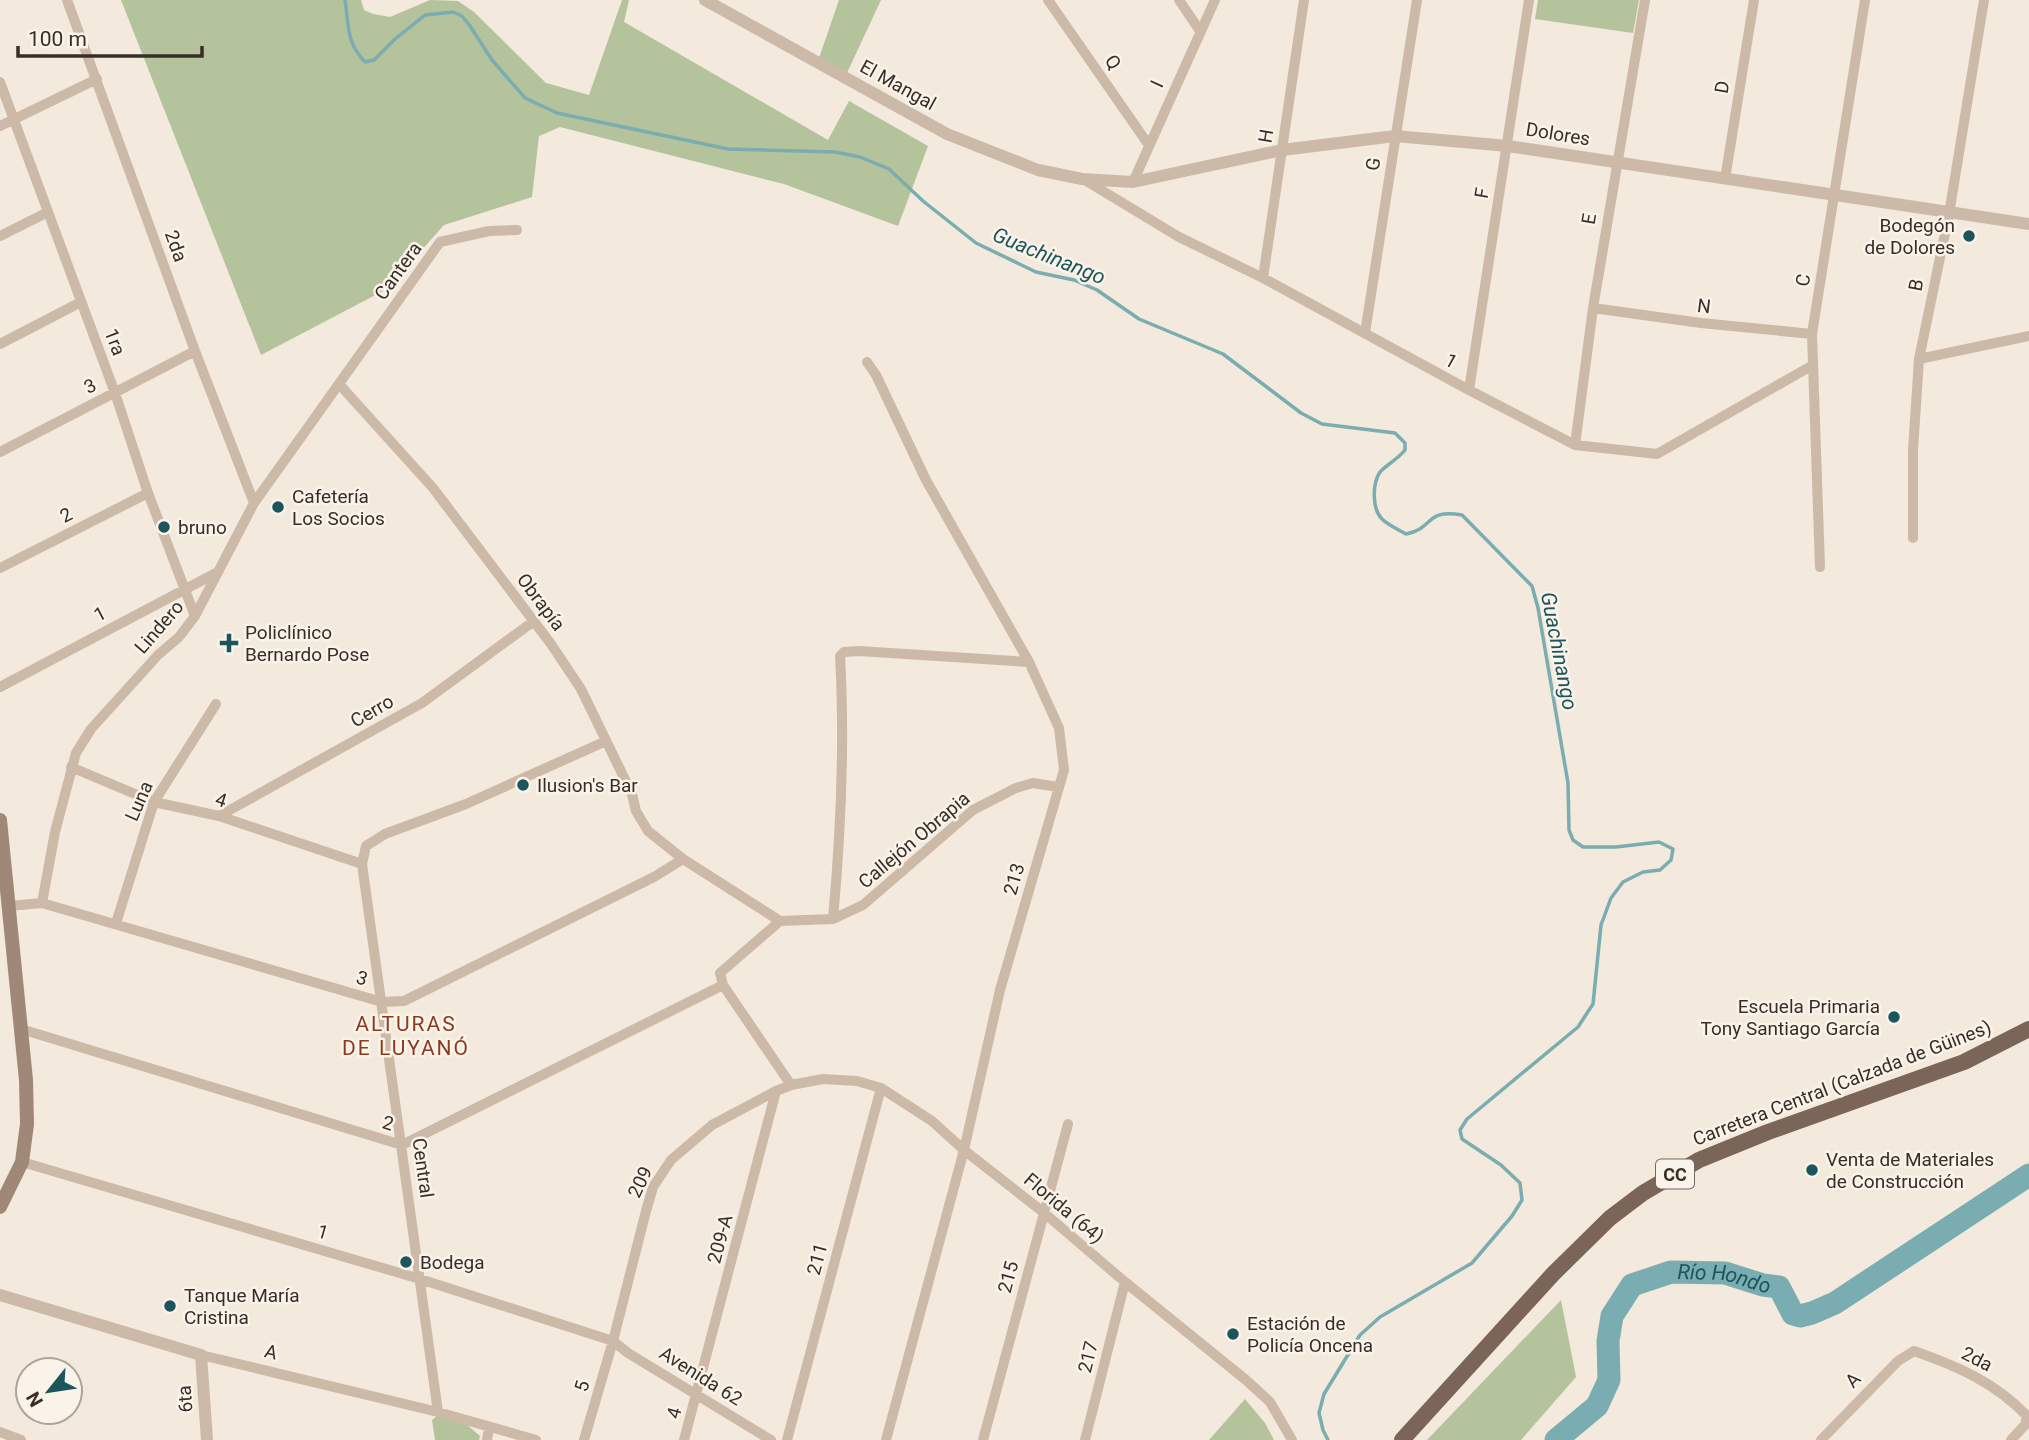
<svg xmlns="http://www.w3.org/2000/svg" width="2029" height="1440" viewBox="0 0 2029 1440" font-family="Roboto,sans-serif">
	<rect width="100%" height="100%" fill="#f3e9dc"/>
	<!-- green -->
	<path fill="#b4c39b" d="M 121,0 L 361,0 L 364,10 L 373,14 L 390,17 L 430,0 L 458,1 L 474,12 L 546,83 L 589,95 L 622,0 L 629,0 L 624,22 L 828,140 L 849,101 L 928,146 L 898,226 L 784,184 L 560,127 L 539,136 L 532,197 L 444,225 L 387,289 L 261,355 Z
		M 839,0 L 881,0 L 846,75 L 819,58 Z
		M 1538,0 L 1639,0 L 1633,33 L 1535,19 Z
		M 1561,1300 L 1576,1377 L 1521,1440 L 1427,1440 Z
		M 1245,1399 L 1265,1423 L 1274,1440 L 1209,1440 Z
		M 437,1416 L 466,1424 L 480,1436 L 479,1440 L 435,1440 L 432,1420 Z"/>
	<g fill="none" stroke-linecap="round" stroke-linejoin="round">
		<!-- stream -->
		<path stroke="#7aadb1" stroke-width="3.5" d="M 345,0 C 349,26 346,42 365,62 L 374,60 L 395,39 L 425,15 L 453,12 L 462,16 L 470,26 L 492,60 L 525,98 L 557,113 L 728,149 L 835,152 L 860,157 L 889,169 L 923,201 L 976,243 L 1036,272 L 1074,280 L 1097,290 L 1139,319 L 1223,354 L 1301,413 L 1322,424 L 1395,433 L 1405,443 L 1405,450 C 1398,459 1385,466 1380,472 C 1372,484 1372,509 1382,519 C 1388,525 1399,530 1406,534 C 1435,528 1424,509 1462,515 L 1532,586 L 1538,608 L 1568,783 L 1569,830 L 1573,840 L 1583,847 L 1616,847 L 1659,842 L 1673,849 L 1671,860 L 1660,870 L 1643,872 L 1623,882 L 1611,898 L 1601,925 L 1593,1004 L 1578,1027 L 1467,1119 L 1460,1130 L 1462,1139 L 1501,1165 L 1520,1183 L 1522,1200 L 1512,1216 L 1472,1263 L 1380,1317 L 1360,1335 L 1324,1394 L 1319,1413 L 1323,1430 L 1328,1440"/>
		<!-- river -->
		<path stroke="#7aadb1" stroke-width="23" id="s1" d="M 1556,1440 L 1597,1406 L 1609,1380 L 1608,1341 L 1612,1316 L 1632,1285 L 1671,1272 L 1725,1273 L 1763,1285 L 1779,1287 L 1793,1314 L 1800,1316 L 1812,1313 L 1835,1303 L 2029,1175"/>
		<!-- minor -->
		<path stroke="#ccb9a7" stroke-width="10" d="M 67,0 L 195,351 L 254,503
			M 1048,0 L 1148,144
			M 1179,0 L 1200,31
			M 0,82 L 115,393 L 148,493 L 195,616
			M 0,126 L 97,79
			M 1083,179 L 1179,237 L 1263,278 L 1469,390 L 1575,445 L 1657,454 L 1813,365
			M 1725,179 L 1754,0
			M 1133,182 L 1215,0
			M 0,236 L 48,212
			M 1263,278 L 1304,0
			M 1593,308 L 1701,323 L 1812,334
			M 1365,333 L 1417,0
			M 0,344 L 81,302
			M 1919,359 L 2029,336
			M 867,362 L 876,375 L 926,480 L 1029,662 L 1059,728 L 1064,770 L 1000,990 L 964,1150 L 886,1440
			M 339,384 L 433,488 L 551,644 L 581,689 L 632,794 L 636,811 L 648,831 L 683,859 L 780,921 L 833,919 L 863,905 L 973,810 L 1016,788 L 1033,783 L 1058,787
			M 1469,390 L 1529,0
			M 1575,445 L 1593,308 L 1645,0
			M 0,452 L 195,351
			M 1913,538 L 1913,450 L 1919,359 L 1949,214 L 1984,0
			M 1820,567 L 1812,334 L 1865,0
			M 0,568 L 148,493
			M 0,687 L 216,573
			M 71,767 L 154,802 L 219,816 L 362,864
			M 219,816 L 422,703 L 534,621
			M 42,903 L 55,832 L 76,753 L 91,729 L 158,655 L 179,637 L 195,616 L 254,503 L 440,242 L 489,231 L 517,230
			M 9,906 L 42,903 L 382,1002 L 404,1001 L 654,877 L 683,859
			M 833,919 C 841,831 845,744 840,656 L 844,652 L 859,651 L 1029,662
			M 780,921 L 720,973 L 723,985 L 791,1085
			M 116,923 L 154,802 L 216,704
			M 21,1029 L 402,1145 L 723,985
			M 22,1162 L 420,1279 L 613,1341 L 628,1353 L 771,1440
			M 201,1355 L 438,1412 L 536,1440
			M 438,1412 L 362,864 L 366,846 L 385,834 L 466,804 L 606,741
			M 0,1432 L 21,1440
			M 487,1440 L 489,1428
			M 584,1440 L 613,1341 L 646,1211 L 653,1187 L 671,1160 L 712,1125 L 776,1091 L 791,1085 L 823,1079 L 857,1081 L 881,1088 L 932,1121 L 964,1150 L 1043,1212 L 1125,1282 L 1246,1380 L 1270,1402 L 1292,1440
			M 684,1440 L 776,1091
			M 787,1440 L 881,1088
			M 983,1440 L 1068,1124
			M 1085,1440 L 1125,1282
			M 1821,1440 L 1898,1361 L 1914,1351 C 1957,1366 1996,1383 2027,1416 L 2025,1425 L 2011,1440"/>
		<!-- tertiary -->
		<path stroke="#ccb9a7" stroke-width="12" d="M 705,0 L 947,134 L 1038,170 L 1082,179 L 1133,182 L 1282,150 L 1395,136 L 1508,146 L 2029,224
			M 0,1295 L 201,1355 L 207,1440"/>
		<!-- secondary -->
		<path stroke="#a08879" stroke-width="14" d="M 0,820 L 26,1080 L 27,1124 L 22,1162 L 0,1207"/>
		<!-- primary -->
		<path stroke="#7b6559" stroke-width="16" d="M 1402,1440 L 1553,1274 L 1610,1218 L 1643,1193 L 1699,1160 L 1768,1132 L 1964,1062 L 2029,1029"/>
	</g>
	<!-- markers -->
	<g fill="#1c555b" stroke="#faf3e9" stroke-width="2.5">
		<circle cx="1969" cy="236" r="7"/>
		<circle cx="278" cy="507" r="7"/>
		<circle cx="164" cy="527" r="7"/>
		<path d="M225.5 632.5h7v7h7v7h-7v7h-7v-7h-7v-7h7z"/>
		<circle cx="523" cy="785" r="7"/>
		<circle cx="1894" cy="1017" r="7"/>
		<circle cx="1812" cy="1170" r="7"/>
		<circle cx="406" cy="1262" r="7"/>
		<circle cx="170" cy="1306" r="7"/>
		<circle cx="1233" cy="1334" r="7"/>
	</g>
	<g text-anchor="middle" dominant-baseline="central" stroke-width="5" stroke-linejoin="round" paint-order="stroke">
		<!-- shield labels -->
		<rect fill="#faf3e9" stroke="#726962" stroke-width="2" x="1656" y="1159.5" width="38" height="29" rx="5"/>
		<g font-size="18" font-weight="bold" fill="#382e28">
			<text x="1675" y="1174">CC</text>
		</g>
		<!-- street labels -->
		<g font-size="19" fill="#382e28" stroke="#faf3e9">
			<text transform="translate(1113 62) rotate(55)">Q</text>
			<text transform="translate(1157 84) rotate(-65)">I</text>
			<text transform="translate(898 85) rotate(29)">El Mangal</text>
			<text transform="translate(1722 87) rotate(-81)">D</text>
			<text transform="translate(1558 134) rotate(9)">Dolores</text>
			<text transform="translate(1266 136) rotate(-81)">H</text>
			<text transform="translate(1373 164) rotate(-81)">G</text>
			<text transform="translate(1482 193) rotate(-81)">F</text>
			<text transform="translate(1589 219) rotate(-81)">E</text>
			<text transform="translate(176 246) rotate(70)">2da</text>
			<text transform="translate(398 271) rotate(-54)">Cantera</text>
			<text transform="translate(1803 280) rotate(-81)">C</text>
			<text transform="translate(1916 285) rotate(-79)">B</text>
			<text transform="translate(1704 306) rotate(7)">N</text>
			<text transform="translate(115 342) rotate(69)">1ra</text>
			<text transform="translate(1451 361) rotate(29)">1</text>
			<text transform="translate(90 386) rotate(-27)">3</text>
			<text transform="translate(66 515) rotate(-27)">2</text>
			<text transform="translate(541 602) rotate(53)">Obrapía</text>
			<text transform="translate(100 614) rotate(-28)">1</text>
			<text transform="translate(159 627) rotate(-49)">Lindero</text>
			<text transform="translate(372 711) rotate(-30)">Cerro</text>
			<text transform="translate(221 800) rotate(18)">4</text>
			<text transform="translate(139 801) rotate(-66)">Luna</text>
			<text transform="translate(914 840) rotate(-40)">Callejón Obrapia</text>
			<text transform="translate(1014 879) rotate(-74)">213</text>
			<text transform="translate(362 978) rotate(17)">3</text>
			<text transform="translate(1842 1083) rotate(-21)">Carretera Central (Calzada de Güines)</text>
			<text transform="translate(388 1123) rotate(17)">2</text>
			<text transform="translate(423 1168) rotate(82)">Central</text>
			<text transform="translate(640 1182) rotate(-65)">209</text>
			<text transform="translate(1064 1208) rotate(40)">Florida (64)</text>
			<text transform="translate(323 1232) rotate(16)">1</text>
			<text transform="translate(720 1239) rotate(-75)">209-A</text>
			<text transform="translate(817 1259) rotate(-75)">211</text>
			<text transform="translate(1008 1277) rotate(-75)">215</text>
			<text transform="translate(271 1352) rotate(14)">A</text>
			<text transform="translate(1088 1357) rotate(-76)">217</text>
			<text transform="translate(1977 1359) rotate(27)">2da</text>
			<text transform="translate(701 1376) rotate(32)">Avenida 62</text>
			<text transform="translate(1853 1380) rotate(-46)">A</text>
			<text transform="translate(582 1386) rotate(-74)">5</text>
			<text transform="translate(185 1399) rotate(-94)">6ta</text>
			<text transform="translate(674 1413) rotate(-75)">4</text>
		</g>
		<!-- poi labels -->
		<g font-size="19" fill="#382e28" stroke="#faf3e9" text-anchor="start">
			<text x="1955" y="225" text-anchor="end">Bodegón<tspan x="1955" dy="22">de Dolores</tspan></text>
			<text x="292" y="496">Cafetería<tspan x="292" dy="22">Los Socios</tspan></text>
			<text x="178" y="527">bruno</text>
			<text x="245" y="632">Policlínico<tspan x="245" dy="22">Bernardo Pose</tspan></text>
			<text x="537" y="785">Ilusion's Bar</text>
			<text x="1880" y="1006" text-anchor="end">Escuela Primaria<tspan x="1880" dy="22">Tony Santiago García</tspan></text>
			<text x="1826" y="1159">Venta de Materiales<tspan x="1826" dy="22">de Construcción</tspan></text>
			<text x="420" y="1262">Bodega</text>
			<text x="184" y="1295">Tanque María<tspan x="184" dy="22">Cristina</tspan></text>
			<text x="1247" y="1323">Estación de<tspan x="1247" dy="22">Policía Oncena</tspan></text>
		</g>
		<!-- water labels -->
		<g font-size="21" font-style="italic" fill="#1c555b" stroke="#faf3e9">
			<text transform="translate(1049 256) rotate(22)">Guachinango</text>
			<text transform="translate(1559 651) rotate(79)">Guachinango</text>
			<text stroke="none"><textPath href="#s1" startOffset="278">Río Hondo</textPath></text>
		</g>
		<!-- neighbourhood labels -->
		<g font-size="21" letter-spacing="2" fill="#8a3b1e" stroke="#faf3e9">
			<text x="406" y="1024">ALTURAS<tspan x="406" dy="24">DE LUYANÓ</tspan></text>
		</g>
	</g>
	<!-- north arrow -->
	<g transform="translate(49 1391) rotate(240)"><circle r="33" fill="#faf3e9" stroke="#aca49c" stroke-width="2"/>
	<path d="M0-5L12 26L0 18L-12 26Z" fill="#1c555b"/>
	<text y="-10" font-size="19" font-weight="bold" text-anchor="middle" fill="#382e28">N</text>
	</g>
	<!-- scale -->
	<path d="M18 46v10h184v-10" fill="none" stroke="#382e28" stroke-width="3.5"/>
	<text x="28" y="46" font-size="21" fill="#382e28" stroke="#faf3e9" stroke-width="5" paint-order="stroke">100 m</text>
</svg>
